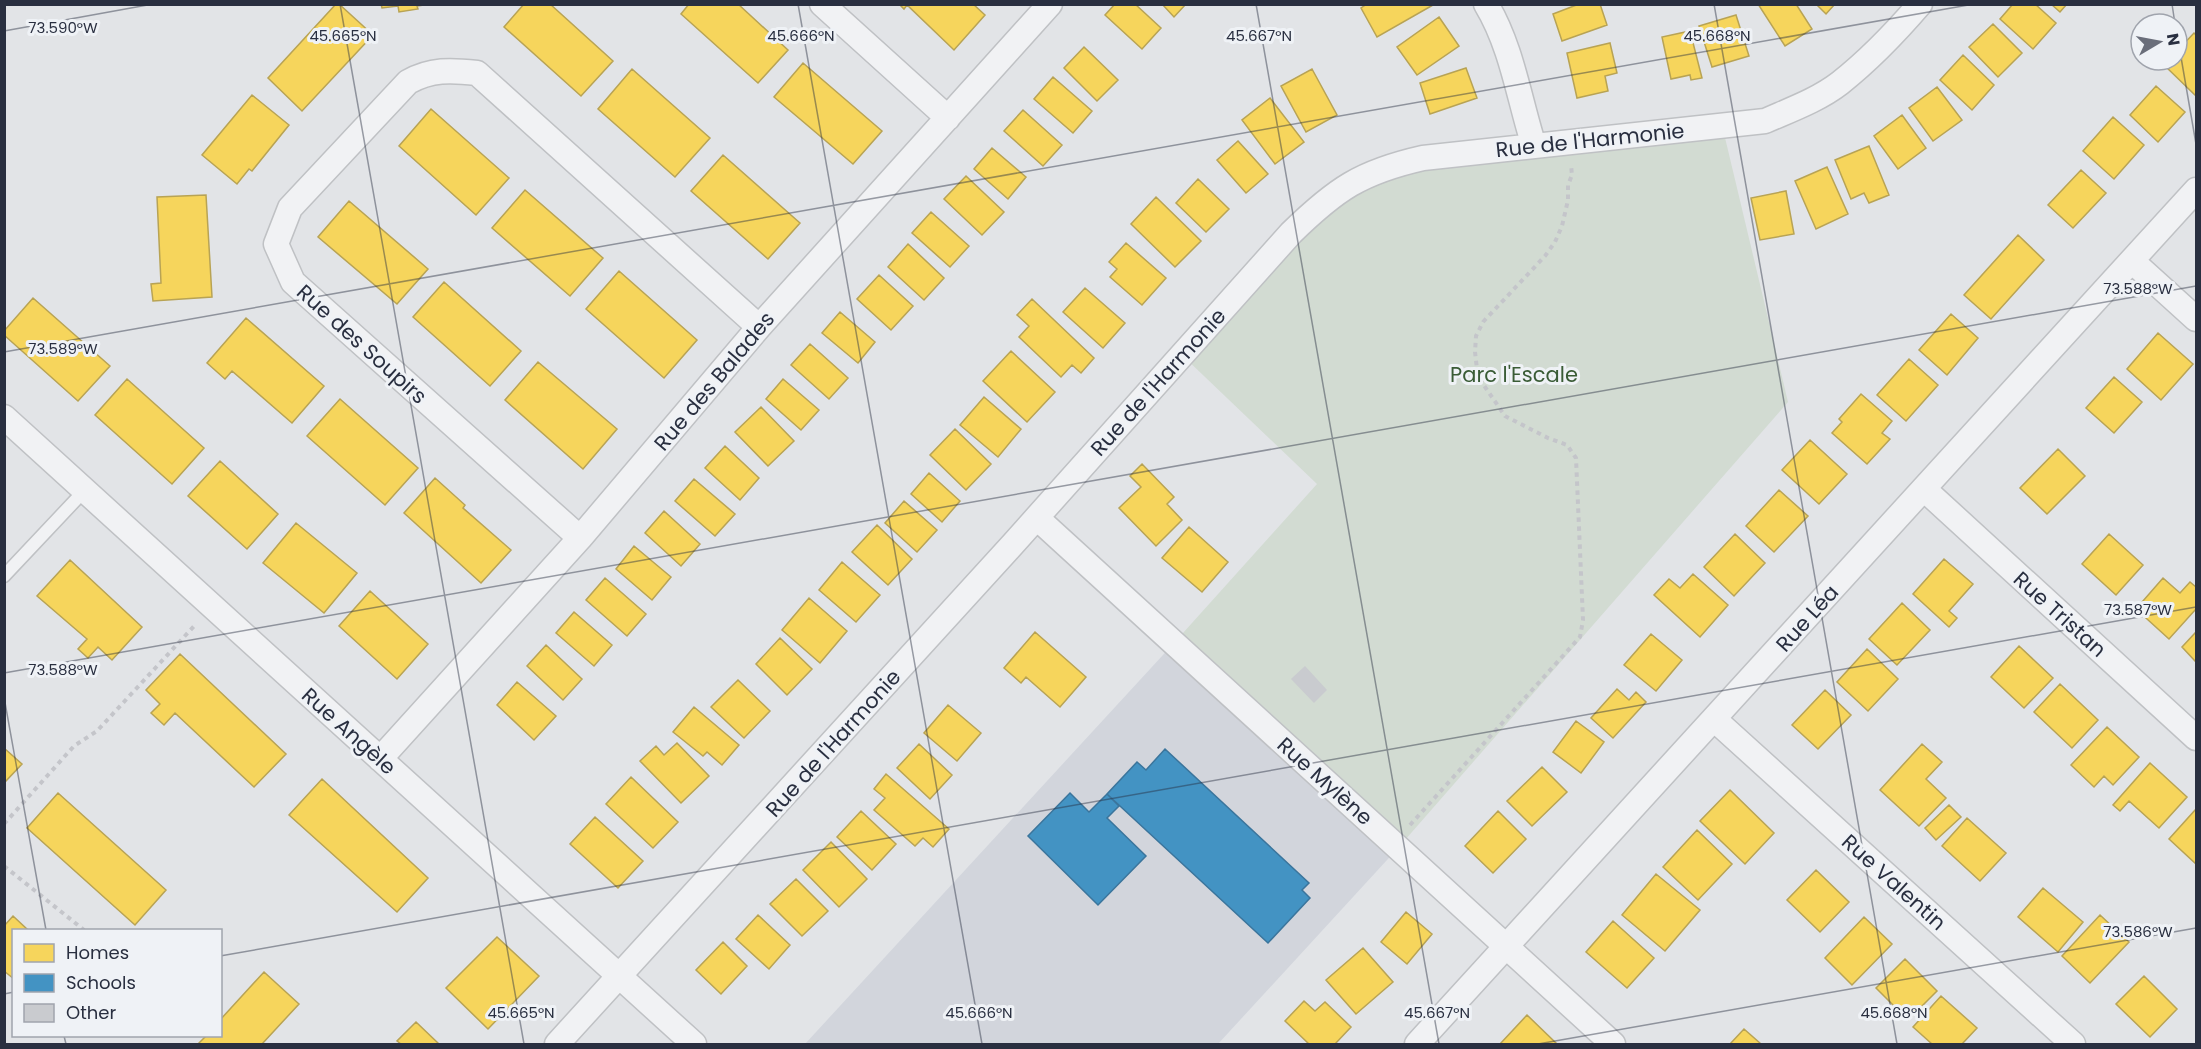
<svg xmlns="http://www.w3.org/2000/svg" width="2201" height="1049" viewBox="0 0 2201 1049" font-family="Poppins,sans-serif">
	<rect width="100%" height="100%" fill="#e2e4e7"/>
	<!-- built -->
	<path fill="#d2d5dc" d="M 1174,643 L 1398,848 L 1218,1044 L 805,1044 Z"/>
	<!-- green -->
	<path fill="#d2dbd2" d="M 1722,125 L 1788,402 L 1398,848 L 1174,643 L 1317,484 L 1182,355 L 1357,179 Z"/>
	<!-- homes -->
	<path fill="#f6d55c" stroke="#b8a354" stroke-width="1.5" d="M 336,4 L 339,4 L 373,35 L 302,111 L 268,78 Z
		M 381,4 L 431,4 L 417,6 L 418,9 L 399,12 L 398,6 L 382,8 Z
		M 524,4 L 550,4 L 613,61 L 581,96 L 504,27 Z
		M 689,4 L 738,4 L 788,50 L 758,83 L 681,14 Z
		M 899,4 L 973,4 L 985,15 L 954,50 L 907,5 L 904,9 Z
		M 1115,4 L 1135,4 L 1161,28 L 1142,49 L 1105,15 Z
		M 1162,4 L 1186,4 L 1174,17 Z
		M 1367,4 L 1433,4 L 1433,5 L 1377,37 L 1361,8 Z
		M 1579,4 L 1600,4 L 1607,25 L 1562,41 L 1553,14 Z
		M 1758,4 L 1796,4 L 1812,29 L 1785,46 Z
		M 1816,4 L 1835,4 L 1826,14 Z
		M 2013,4 L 2035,4 L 2056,23 L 2033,49 L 2000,19 Z
		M 2051,4 L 2067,4 L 2060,12 Z
		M 1736,15 L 1749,56 L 1712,67 L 1699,26 Z
		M 1439,17 L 1459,46 L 1417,75 L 1397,47 Z
		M 1993,24 L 2022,53 L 1998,77 L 1969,47 Z
		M 1690,31 L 1702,78 L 1691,80 L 1690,75 L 1671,79 L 1662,37 Z
		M 2194,33 L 2196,35 L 2196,96 L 2164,65 L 2169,60 L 2177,60 L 2177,51 Z
		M 1610,43 L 1617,73 L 1605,76 L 1608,91 L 1577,98 L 1567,53 Z
		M 1084,47 L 1118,80 L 1097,101 L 1064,68 Z
		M 1963,55 L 1994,85 L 1972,110 L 1940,80 Z
		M 803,63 L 882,131 L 853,164 L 774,97 Z
		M 1466,68 L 1477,98 L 1430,114 L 1420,83 Z
		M 632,69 L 710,138 L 675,177 L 598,109 Z
		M 1312,69 L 1337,115 L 1306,132 L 1281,86 Z
		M 1053,77 L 1092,111 L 1073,133 L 1034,99 Z
		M 2156,86 L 2185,112 L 2158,142 L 2130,115 Z
		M 1937,87 L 1962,120 L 1933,141 L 1909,108 Z
		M 252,95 L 289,125 L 252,171 L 249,169 L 237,184 L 202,155 Z
		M 1270,98 L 1304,142 L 1275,164 L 1242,120 Z
		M 431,109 L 509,178 L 476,215 L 399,146 Z
		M 1023,110 L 1062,145 L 1043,166 L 1004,131 Z
		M 1902,115 L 1926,148 L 1898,169 L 1874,136 Z
		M 2113,117 L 2144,145 L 2114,179 L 2083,151 Z
		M 1238,141 L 1268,174 L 1246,193 L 1217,160 Z
		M 1869,146 L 1889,195 L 1869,203 L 1864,193 L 1851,199 L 1835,160 Z
		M 992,148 L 1026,177 L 1008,199 L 974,169 Z
		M 723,155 L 800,223 L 768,259 L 691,191 Z
		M 1827,167 L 1848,214 L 1816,229 L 1795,181 Z
		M 2081,170 L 2106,193 L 2073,228 L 2048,205 Z
		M 966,176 L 1004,212 L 982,235 L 944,199 Z
		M 1198,179 L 1229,209 L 1206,232 L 1176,203 Z
		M 525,190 L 603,258 L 570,296 L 492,228 Z
		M 1786,191 L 1794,234 L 1760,240 L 1751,198 Z
		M 206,195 L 212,297 L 153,301 L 151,284 L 161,283 L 157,197 Z
		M 1156,197 L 1201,241 L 1175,267 L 1131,224 Z
		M 349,201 L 428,269 L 397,304 L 318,237 Z
		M 931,212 L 969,246 L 950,267 L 912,233 Z
		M 2018,235 L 2044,260 L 1991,319 L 1964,295 Z
		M 1126,243 L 1166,278 L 1142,305 L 1110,277 L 1117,269 L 1109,262 Z
		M 908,244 L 944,278 L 924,300 L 888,267 Z
		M 619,271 L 697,340 L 664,378 L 586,309 Z
		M 879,275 L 913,306 L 891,330 L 857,299 Z
		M 444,282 L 521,351 L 490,386 L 413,317 Z
		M 1085,288 L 1125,323 L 1103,348 L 1063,312 Z
		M 33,298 L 110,366 L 78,401 L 4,335 L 4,331 Z
		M 1032,299 L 1094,358 L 1081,373 L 1072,365 L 1061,377 L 1019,337 L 1029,326 L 1017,315 Z
		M 840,312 L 875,342 L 858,363 L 822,333 Z
		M 1951,314 L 1978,338 L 1947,375 L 1919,350 Z
		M 246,318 L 324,386 L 292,423 L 232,371 L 225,379 L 207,363 Z
		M 2158,333 L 2193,364 L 2161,400 L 2127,369 Z
		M 810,344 L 848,378 L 829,399 L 791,365 Z
		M 1011,351 L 1055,392 L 1027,422 L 983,381 Z
		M 1909,359 L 1938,385 L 1906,421 L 1877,395 Z
		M 538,362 L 617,429 L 583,469 L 505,400 Z
		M 2114,377 L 2142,402 L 2114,433 L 2086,408 Z
		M 127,379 L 204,448 L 172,484 L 95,415 Z
		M 783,379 L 819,410 L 801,430 L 766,399 Z
		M 1861,394 L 1892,421 L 1882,433 L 1890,439 L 1867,464 L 1832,433 L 1842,422 L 1839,419 Z
		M 984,397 L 1021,429 L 998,457 L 960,425 Z
		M 340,399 L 418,468 L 385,505 L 307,436 Z
		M 761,407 L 794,441 L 768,466 L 735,432 Z
		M 955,429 L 991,464 L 966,490 L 930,455 Z
		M 1810,440 L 1847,474 L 1819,504 L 1782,470 Z
		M 725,446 L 759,478 L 740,500 L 705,468 Z
		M 2058,449 L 2085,476 L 2047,514 L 2020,488 Z
		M 220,461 L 278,514 L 247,549 L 188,496 Z
		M 1142,464 L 1174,497 L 1167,504 L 1182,520 L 1156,546 L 1119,508 L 1141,487 L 1130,476 Z
		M 929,473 L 960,501 L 942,522 L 911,494 Z
		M 435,478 L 465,505 L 463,508 L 511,550 L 481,583 L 404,513 Z
		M 694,479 L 735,514 L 715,536 L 675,501 Z
		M 1779,490 L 1808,516 L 1774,552 L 1746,526 Z
		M 904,501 L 937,530 L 917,552 L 885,523 Z
		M 664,511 L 700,544 L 681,566 L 645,533 Z
		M 296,523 L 357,573 L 324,613 L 263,563 Z
		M 877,525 L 912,559 L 888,585 L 852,552 Z
		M 1189,527 L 1228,562 L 1202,592 L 1162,558 Z
		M 1735,534 L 1765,563 L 1734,596 L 1704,567 Z
		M 2109,534 L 2143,565 L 2116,595 L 2082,564 Z
		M 634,546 L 671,577 L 652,600 L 616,569 Z
		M 1944,559 L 1973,584 L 1949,611 L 1957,618 L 1949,627 L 1913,594 Z
		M 70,560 L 142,627 L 112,660 L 98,647 L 88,658 L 78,649 L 87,639 L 37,596 Z
		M 842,562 L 880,595 L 856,622 L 819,590 Z
		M 1693,574 L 1728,605 L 1700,637 L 1654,595 L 1669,579 L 1680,588 Z
		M 605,578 L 646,614 L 627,636 L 586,600 Z
		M 2163,578 L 2180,593 L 2190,582 L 2196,587 L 2196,609 L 2169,639 L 2136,609 Z
		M 370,591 L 428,644 L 397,679 L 339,626 Z
		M 809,598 L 847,631 L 820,663 L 782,630 Z
		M 1902,603 L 1930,630 L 1897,665 L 1869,639 Z
		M 574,612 L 612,645 L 594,666 L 556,633 Z
		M 1035,632 L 1086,677 L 1060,707 L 1026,677 L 1021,683 L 1004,668 Z
		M 2196,632 L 2196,662 L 2182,647 Z
		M 1651,634 L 1682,660 L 1656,691 L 1624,665 Z
		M 780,638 L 812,669 L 787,695 L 756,664 Z
		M 546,645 L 582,679 L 563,700 L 527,666 Z
		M 2019,646 L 2053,678 L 2024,708 L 1991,677 Z
		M 1867,649 L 1898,679 L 1868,711 L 1837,682 Z
		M 180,654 L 286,754 L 254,787 L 175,713 L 164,725 L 151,713 L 160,704 L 146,690 Z
		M 738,680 L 770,711 L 744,738 L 711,707 Z
		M 517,682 L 556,716 L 534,740 L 497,705 Z
		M 2060,684 L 2098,720 L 2072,748 L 2034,712 Z
		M 1617,689 L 1629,700 L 1636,692 L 1646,702 L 1613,738 L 1591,718 Z
		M 1825,690 L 1851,715 L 1818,749 L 1792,725 Z
		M 948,705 L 981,733 L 957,761 L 924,733 Z
		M 694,707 L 739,745 L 722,765 L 707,752 L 703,756 L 673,732 Z
		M 1576,721 L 1604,742 L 1581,773 L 1553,752 Z
		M 2107,727 L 2139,757 L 2113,785 L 2104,776 L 2094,787 L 2071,765 Z
		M 677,743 L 709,776 L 681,803 L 640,761 L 656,746 L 664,755 Z
		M 919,744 L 952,775 L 930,799 L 897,768 Z
		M 1922,744 L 1942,762 L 1926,779 L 1946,798 L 1919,826 L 1880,790 Z
		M 4,748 L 22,764 L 4,783 Z
		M 2150,763 L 2187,797 L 2159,828 L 2129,801 L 2120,811 L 2113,805 Z
		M 1542,767 L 1567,792 L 1532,826 L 1507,801 Z
		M 886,774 L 949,829 L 933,847 L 923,838 L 915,846 L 874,810 L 885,798 L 874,789 Z
		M 631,777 L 678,822 L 653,848 L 606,804 Z
		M 322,779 L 428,878 L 397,912 L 289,815 Z
		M 1730,790 L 1774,833 L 1745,864 L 1700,821 Z
		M 58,793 L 166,890 L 135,925 L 27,828 Z
		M 1949,805 L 1961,817 L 1936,840 L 1925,828 Z
		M 2196,809 L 2196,864 L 2169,839 Z
		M 861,811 L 896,844 L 872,870 L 837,837 Z
		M 1498,811 L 1526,839 L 1493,873 L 1465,846 Z
		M 595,817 L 643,861 L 618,888 L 570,844 Z
		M 1967,818 L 2006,853 L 1980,881 L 1942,846 Z
		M 1697,830 L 1732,864 L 1698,900 L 1663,867 Z
		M 831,842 L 867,879 L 839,907 L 803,870 Z
		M 1816,870 L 1849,902 L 1820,932 L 1787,900 Z
		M 1656,874 L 1700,910 L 1665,951 L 1622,915 Z
		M 796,879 L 828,911 L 802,936 L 770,904 Z
		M 2043,888 L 2083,922 L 2058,952 L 2018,917 Z
		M 1406,912 L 1432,934 L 1407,964 L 1381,942 Z
		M 758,915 L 790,945 L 769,969 L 736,939 Z
		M 2100,915 L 2129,942 L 2090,983 L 2062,956 Z
		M 13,916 L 28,930 L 14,930 L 14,979 L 4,971 L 4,926 Z
		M 1864,917 L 1892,944 L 1852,985 L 1825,958 Z
		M 1613,921 L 1654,958 L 1627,988 L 1586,952 Z
		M 497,937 L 539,976 L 488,1029 L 446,988 Z
		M 723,942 L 747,966 L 721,994 L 696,970 Z
		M 1363,948 L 1393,982 L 1356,1014 L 1326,980 Z
		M 1905,959 L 1937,991 L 1908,1020 L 1876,988 Z
		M 264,972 L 299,1004 L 262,1044 L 198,1044 L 206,1036 L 220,1036 L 220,1020 Z
		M 2144,976 L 2177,1009 L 2150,1037 L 2116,1004 Z
		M 1941,996 L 1977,1028 L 1962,1044 L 1932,1044 L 1913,1027 Z
		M 1304,1001 L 1315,1011 L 1325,1002 L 1351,1027 L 1335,1044 L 1309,1044 L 1285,1021 Z
		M 1527,1015 L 1556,1043 L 1555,1044 L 1500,1044 Z
		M 416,1022 L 439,1044 L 401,1044 L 397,1041 Z
		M 1744,1029 L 1761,1044 L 1730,1044 Z"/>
	<!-- schools -->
	<path fill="#4393c3" stroke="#3b759c" stroke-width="1.5" d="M 1165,749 L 1309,883 L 1302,890 L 1310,898 L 1268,943 L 1107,794 L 1137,762 L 1146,770 Z
		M 1070,793 L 1089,812 L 1107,794 L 1119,806 L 1107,818 L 1146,856 L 1098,905 L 1028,836 Z"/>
	<!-- building -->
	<path fill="#c9cbcf" d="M 1305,666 L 1327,690 L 1314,703 L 1291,679 Z"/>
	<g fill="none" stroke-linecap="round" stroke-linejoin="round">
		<defs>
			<path id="lane" d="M 4,576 L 85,490"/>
			<path id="street" d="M 822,4 L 948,118
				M 1486,4 C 1512,47 1519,99 1534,146
				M 2132,261 L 2196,319
				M 4,417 L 694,1044
				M 1924,489 L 2196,738
				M 1037,518 L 1613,1044
				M 580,538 L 293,282 L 276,244 L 290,208 L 408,82 C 431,69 451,70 477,73 L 759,327
				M 1714,719 L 2073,1044
				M 380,759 L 580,538 L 759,327 L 1050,4
				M 557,1044 L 1013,544 L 1291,233 C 1336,189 1361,172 1423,158 L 1765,121 C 1790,110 1818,100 1840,83 C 1869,60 1896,32 1920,4
				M 1417,1044 L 2196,190"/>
		</defs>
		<!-- lane casing -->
		<use href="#lane" stroke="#bfc1c4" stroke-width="15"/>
		<!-- street casing -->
		<use href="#street" stroke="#bfc1c4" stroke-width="27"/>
		<!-- path -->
		<path stroke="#c4c5ca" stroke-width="4" stroke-dasharray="4.5 4.5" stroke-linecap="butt" d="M 4,824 L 74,746 L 97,731 L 196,624
			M 1410,825 L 1580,637 L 1583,620 L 1576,458 L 1567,445 L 1548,438 L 1505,416 L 1483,384 L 1477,369 L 1475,352 L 1476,336 L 1483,322 L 1545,256 L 1555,242 L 1562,226 L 1568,200 L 1568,185 L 1572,175 L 1571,165
			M 4,866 L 84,930"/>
		<!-- lane -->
		<use href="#lane" stroke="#f1f2f4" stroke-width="12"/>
		<!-- street -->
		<use href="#street" stroke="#f1f2f4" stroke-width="24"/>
	</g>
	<!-- ticks -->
	<path fill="none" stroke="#292f40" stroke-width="1.5" stroke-opacity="0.45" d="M 340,4 L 524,1044M 798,4 L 982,1044M 1256,4 L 1439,1044M 1714,4 L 1897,1044M 2172,4 L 2175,24M 4,31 L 153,4M 2177,34 L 2196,144M 4,352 L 1974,4M 4,673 L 2196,286M 4,697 L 46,930M 220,956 L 2196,607M 4,994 L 14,992M 64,1036 L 66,1044M 1538,1044 L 2196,928"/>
	<g text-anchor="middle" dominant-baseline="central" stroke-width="6" stroke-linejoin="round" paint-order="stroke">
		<!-- street labels -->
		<g font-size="21" fill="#292f40" stroke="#eff2f6">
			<text transform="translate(1590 140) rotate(-6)">Rue de l'Harmonie</text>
			<text transform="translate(362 344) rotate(42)">Rue des Soupirs</text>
			<text transform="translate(714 381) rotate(-50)">Rue des Balades</text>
			<text transform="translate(1158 382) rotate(-48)">Rue de l'Harmonie</text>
			<text transform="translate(2060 614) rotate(42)">Rue Tristan</text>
			<text transform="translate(1807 618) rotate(-48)">Rue Léa</text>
			<text transform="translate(349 731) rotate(42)">Rue Angèle</text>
			<text transform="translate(833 743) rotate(-48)">Rue de l'Harmonie</text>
			<text transform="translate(1325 781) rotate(42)">Rue Mylène</text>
			<text transform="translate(1894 882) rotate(42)">Rue Valentin</text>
		</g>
		<!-- park labels -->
		<g font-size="21" fill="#3a5c36" stroke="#eff2f6">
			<text x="1514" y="374">Parc l'Escale</text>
		</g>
	</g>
	<g font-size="15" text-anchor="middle" fill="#292f40" stroke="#eff2f6" stroke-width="6" stroke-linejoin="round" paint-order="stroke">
		<text x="63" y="33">73.590°W</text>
		<text x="343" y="41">45.665°N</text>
		<text x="801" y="41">45.666°N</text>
		<text x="1259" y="41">45.667°N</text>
		<text x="1717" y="41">45.668°N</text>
		<text x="2138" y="294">73.588°W</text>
		<text x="63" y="354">73.589°W</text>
		<text x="2138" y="615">73.587°W</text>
		<text x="63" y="675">73.588°W</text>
		<text x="2138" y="937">73.586°W</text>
		<text x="521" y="1018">45.665°N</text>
		<text x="979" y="1018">45.666°N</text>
		<text x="1437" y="1018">45.667°N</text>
		<text x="1894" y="1018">45.668°N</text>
	</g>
	<!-- border -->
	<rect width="2201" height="1049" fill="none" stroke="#292f40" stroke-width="12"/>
	<!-- legend -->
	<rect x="12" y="929" width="210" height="108" fill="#eff2f6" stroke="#a0a4ad" stroke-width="1.5"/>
	<rect x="24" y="944" width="30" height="18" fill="#f6d55c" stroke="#a0a4ad" stroke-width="1.5"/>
	<text x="66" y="959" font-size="18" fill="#292f40">Homes</text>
	<rect x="24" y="974" width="30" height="18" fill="#4393c3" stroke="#a0a4ad" stroke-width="1.5"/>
	<text x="66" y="989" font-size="18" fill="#292f40">Schools</text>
	<rect x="24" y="1004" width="30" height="18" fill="#c9cbcf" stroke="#a0a4ad" stroke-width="1.5"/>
	<text x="66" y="1019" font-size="18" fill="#292f40">Other</text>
	<!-- north arrow -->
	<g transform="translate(2159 42) rotate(80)"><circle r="28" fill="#eff2f6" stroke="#a0a4ad" stroke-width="1.5"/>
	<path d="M0-4.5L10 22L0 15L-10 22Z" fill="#6a6e7a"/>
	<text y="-9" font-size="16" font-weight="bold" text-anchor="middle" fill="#292f40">N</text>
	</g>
</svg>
